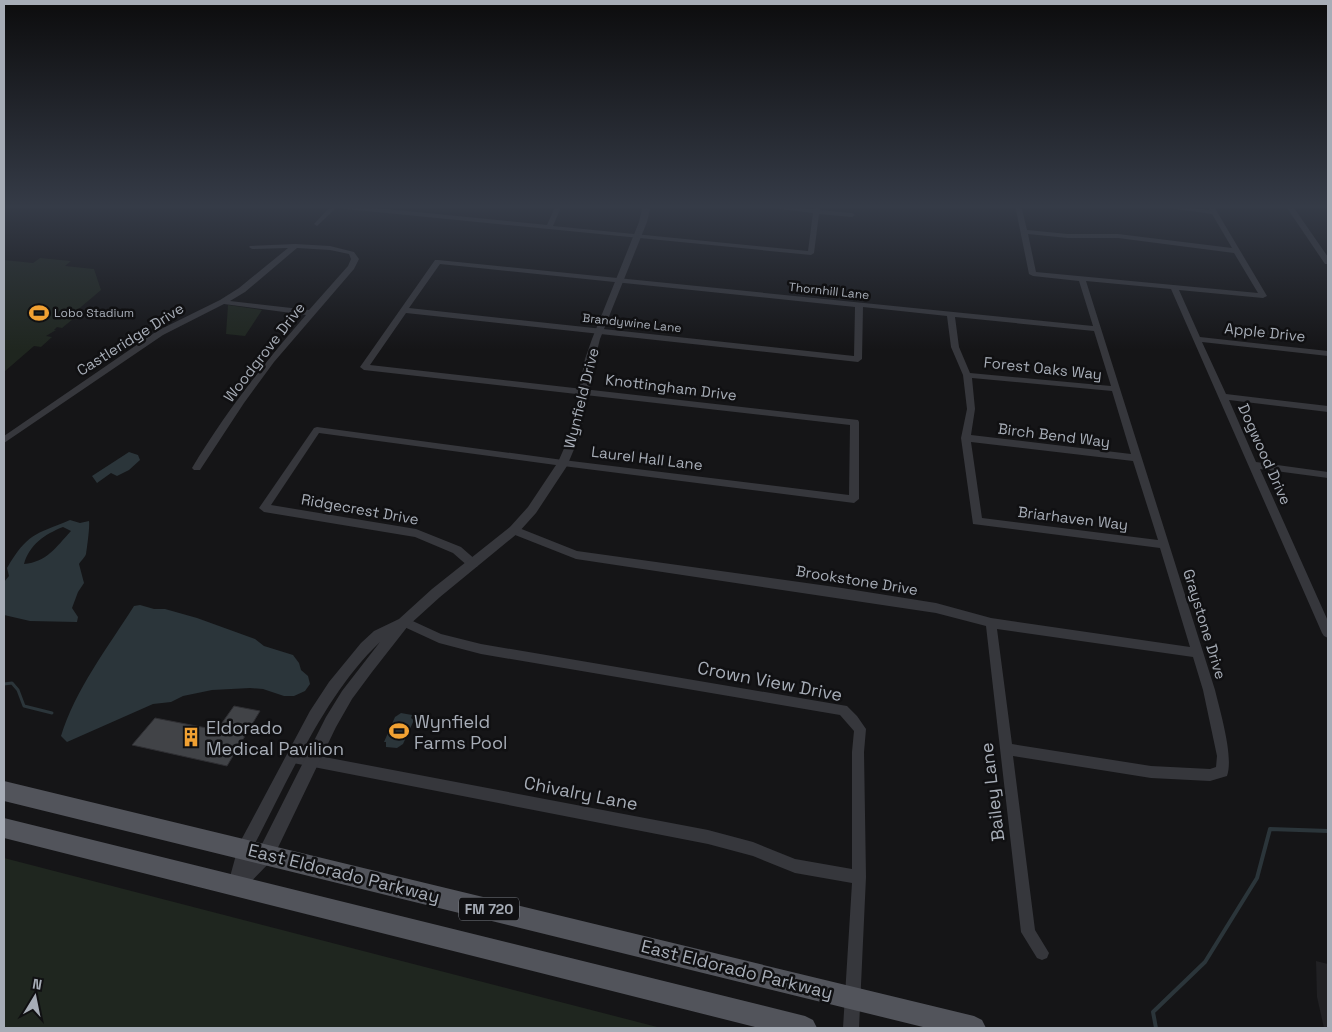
<svg xmlns="http://www.w3.org/2000/svg" width="1332" height="1032" viewBox="0 0 1332 1032" font-family="'Space Grotesk',sans-serif">
	<rect width="100%" height="100%" fill="#151517"/>
	<!-- built -->
	<path fill="#212124" d="M 1316,961 L 1328,964 L 1328,1028 L 1324,1028 L 1317,997 Z"/>
	<!-- green -->
	<path fill="#1f261f" d="M 40,258 L 71,261 L 65,266 L 94,269 L 101,290 L 68,318 L 73,319 L 62,328 L 57,327 L 54,330 L 56,330 L 46,336 L 52,337 L 41,347 L 34,346 L 4,372 L 4,260 L 33,263 Z
		M 228,305 L 262,310 L 245,336 L 226,334 Z
		M 4,858 L 661,1028 L 4,1028 Z"/>
	<!-- water -->
	<path fill="#2b353a" fill-rule="evenodd" d="M 129,452 L 138,455 L 140,460 L 129,470 L 117,476 L 111,473 L 97,483 L 92,476 Z
		M 70,520 L 80,523 L 89,521 C 90,526 87,548 86,554 C 85,557 81,561 79,564 L 84,583 L 78,592 L 72,608 L 78,617 L 77,622 L 30,621 L 4,615 L 4,582 L 9,576 L 7,568 C 28,533 34,535 70,520 ZM 63,527 L 71,531 C 56,547 47,562 24,564 C 29,545 45,534 63,527 Z
		M 140,605 L 154,609 L 165,609 L 197,618 L 255,639 L 264,646 L 293,655 L 299,663 L 301,670 L 308,676 L 310,684 L 305,691 L 294,696 L 284,696 L 263,689 L 250,688 L 212,690 L 183,696 L 171,702 L 153,704 L 67,742 L 61,736 C 75,690 108,647 134,606 Z
		M 401,713 L 412,715 L 411,718 L 414,720 L 403,744 L 397,748 L 386,747 L 386,742 L 384,742 L 395,717 Z"/>
	<g fill="none" stroke-linecap="round" stroke-linejoin="round">
		<!-- stream-far1 -->
		<path stroke="#2b353a" stroke-width="3" d="M 4,684 L 12,683 L 18,690 L 24,706 L 52,713"/>
		<!-- stream -->
		<path stroke="#2b353a" stroke-width="4" d="M 1156,1028 L 1153,1012 L 1205,962 L 1257,878 L 1270,829 L 1328,831"/>
	</g>
	<!-- building -->
	<path fill="#414347" stroke="#2f2f33" d="M 234,706 L 260,711 L 227,766 L 132,745 L 155,718 L 217,730 Z"/>
	<g fill="none" stroke-linecap="round" stroke-linejoin="round">
		<!-- minor -->
		<path fill="#36373c" fill-rule="evenodd" d="M 320,205 L 346,205 L 547,225 L 556,205 L 562,205 L 553,226 L 808,251 L 813,213 L 747,205 L 774,205 L 813,209 L 814,205 L 820,205 L 820,210 L 852,213 L 855,215 L 852,217 L 819,214 L 814,253 L 811,255 L 336,208 L 317,226 L 314,224 L 329,208 Z
			M 1015,205 L 1021,205 L 1027,230 L 1068,234 L 1118,234 L 1232,248 L 1212,214 L 1147,205 L 1171,205 L 1209,210 L 1207,205 L 1213,205 L 1267,296 L 1263,298 L 1179,290 L 1200,337 L 1328,351 L 1328,356 L 1202,342 L 1226,394 L 1328,406 L 1328,412 L 1229,400 L 1256,462 L 1328,472 L 1328,478 L 1260,469 L 1328,621 L 1328,638 L 1324,636 L 1322,633 L 1171,289 L 1086,281 L 1215,690 C 1220,711 1234,757 1227,776 L 1210,781 L 1151,778 L 1013,756 L 1035,930 L 1049,953 L 1047,958 L 1042,960 L 1037,958 L 1021,932 L 986,626 L 936,613 L 576,559 L 510,533 L 509,530 L 510,527 L 514,526 L 577,551 L 842,588 L 936,603 L 991,618 L 1190,647 L 1160,548 L 973,524 L 961,438 L 967,409 L 963,375 L 951,347 L 947,316 L 863,307 L 862,359 L 858,362 L 406,313 L 370,365 L 858,420 L 859,422 L 859,499 L 854,503 L 563,466 L 319,433 L 271,505 L 416,529 L 461,547 L 477,561 L 478,564 L 477,567 L 469,567 L 453,553 L 415,537 L 264,512 L 259,508 L 314,428 L 317,427 L 563,460 L 849,495 L 850,425 L 364,370 L 360,367 L 435,260 L 438,260 L 1093,326 L 1079,281 L 1033,276 L 1029,274 ZM 1028,234 L 1068,238 L 1118,238 L 1234,253 L 1258,293 L 1036,272 ZM 440,264 L 855,307 L 854,356 L 409,308 ZM 955,317 L 1094,331 L 1111,386 L 970,373 L 959,347 ZM 972,378 L 1112,391 L 1131,454 L 971,435 L 975,409 ZM 971,442 L 1133,461 L 1158,540 L 982,518 ZM 997,629 L 1193,657 L 1203,690 L 1217,756 L 1216,767 L 1210,769 L 1151,766 L 1012,744 Z
			M 1285,205 L 1292,205 L 1328,257 L 1328,264 L 1325,264 Z
			M 295,244 L 330,246 L 354,252 L 359,259 L 354,269 L 274,362 L 244,403 L 200,470 L 194,470 L 192,468 C 225,413 264,363 306,315 L 224,304 L 163,335 L 4,443 L 4,436 L 157,331 L 220,300 L 239,288 L 288,248 L 252,249 L 249,247 L 250,246 ZM 297,248 L 330,250 L 349,254 L 351,259 L 348,266 L 309,310 L 230,301 L 245,292 Z
			M 404,617 L 441,634 L 481,644 L 847,706 L 857,716 L 866,729 L 864,752 L 866,877 L 859,1028 L 843,1028 L 852,883 L 795,873 L 753,856 L 708,844 L 293,763 L 288,761 L 287,757 L 288,753 L 293,751 L 708,830 L 753,842 L 795,859 L 852,869 L 852,752 L 854,731 L 840,715 L 481,654 L 439,643 L 400,625 L 398,622 L 400,619 Z"/>
		<!-- tertiary -->
		<path fill="#36373c" fill-rule="evenodd" d="M 643,205 L 651,205 L 647,222 L 600,339 L 595,359 L 580,435 L 567,466 L 536,513 L 518,533 L 440,597 L 408,626 L 372,672 L 352,699 L 336,727 L 272,860 L 242,891 L 236,893 L 230,891 L 228,884 L 239,844 L 310,711 L 329,682 L 361,643 L 374,631 L 399,619 L 432,589 L 510,527 L 528,507 L 558,462 L 570,435 L 585,359 L 592,339 L 639,222 ZM 380,642 L 342,691 L 326,717 L 260,848 L 249,860 L 251,851 C 287,783 324,695 380,642 Z"/>
		<!-- primary -->
		<path fill="#52545b" fill-rule="evenodd" d="M 4,781 L 974,1016 L 982,1020 L 986,1028 L 927,1028 L 4,801 Z
			M 4,818 L 805,1016 L 813,1020 L 817,1028 L 759,1028 L 4,838 Z"/>
	</g>
	<!-- sky -->
	<linearGradient id="sky" x2="0" y2="1"><stop stop-color="#0c0c0d"/><stop offset="0.59" stop-color="#353b47"/><stop offset="1" stop-color="#353b47" stop-opacity="0"/></linearGradient>
	<rect width="1332" height="350" fill="url(#sky)"/>
	<!-- icons -->
	<defs>
		<symbol id="stadium-bare" viewBox="-9 -9 18 18"><path d="M0-5a6.5 5 0 1 0 0 10a6.5 5 0 1 0 0-10ZM-3.5-1.8h7v3.6h-7Z" fill="#f1a132" stroke="#101012" stroke-width="2.5" paint-order="stroke"/></symbol>
		<symbol id="building-bare" viewBox="-9 -9 18 18"><path d="M-4-6H4V6H1V3H-1V6H-4ZM-2.5-4.3h1.7v1.8h-1.7ZM.8-4.3h1.7v1.8H.8ZM-2.5-1h1.7V.8h-1.7ZM.8-1h1.7V.8H.8Z" fill="#f1a132" stroke="#101012" stroke-width="2.5" paint-order="stroke"/></symbol>
	</defs>
	<g fill-rule="evenodd">
		<use href="#stadium-bare" x="25" y="299" width="28" height="28"/>
		<use href="#stadium-bare" x="385" y="717" width="28" height="28"/>
		<use href="#building-bare" x="177" y="723" width="28" height="28"/>
	</g>
	<g text-anchor="middle" dominant-baseline="central" stroke-width="5" stroke-linejoin="round" paint-order="stroke">
		<!-- far-street labels -->
		<g font-size="12" fill="#a7adb7" stroke="#101012">
			<text transform="translate(829 291) rotate(6)">Thornhill Lane</text>
			<text transform="translate(632 323) rotate(6)">Brandywine Lane</text>
		</g>
		<!-- far-poi labels -->
		<g font-size="12" fill="#a7adb7" stroke="#101012" text-anchor="start">
			<text x="54" y="313">Lobo Stadium</text>
		</g>
		<!-- shield labels -->
		<rect fill="#101012" stroke="#7a7e86" stroke-width="1" x="459" y="897.5" width="60" height="23" rx="4"/>
		<g font-size="14" font-weight="bold" fill="#a7adb7">
			<text x="489" y="909">FM 720</text>
		</g>
		<!-- street labels -->
		<g font-size="15" fill="#a7adb7" stroke="#101012">
			<text transform="translate(1265 332) rotate(6)">Apple Drive</text>
			<text transform="translate(130 339) rotate(-32)">Castleridge Drive</text>
			<text transform="translate(264 352) rotate(-52)">Woodgrove Drive</text>
			<text transform="translate(1043 368) rotate(6)">Forest Oaks Way</text>
			<text transform="translate(671 387) rotate(7)">Knottingham Drive</text>
			<text transform="translate(581 398) rotate(-76)">Wynfield Drive</text>
			<text transform="translate(1054 435) rotate(7)">Birch Bend Way</text>
			<text transform="translate(1265 454) rotate(66)">Dogwood Drive</text>
			<text transform="translate(647 458) rotate(7)">Laurel Hall Lane</text>
			<text transform="translate(360 509) rotate(10)">Ridgecrest Drive</text>
			<text transform="translate(1073 518) rotate(7)">Briarhaven Way</text>
			<text transform="translate(857 580) rotate(9)">Brookstone Drive</text>
			<text transform="translate(1205 624) rotate(73)">Graystone Drive</text>
		</g>
		<!-- near-street labels -->
		<g font-size="18" fill="#a7adb7" stroke="#101012">
			<text transform="translate(770 681) rotate(11)">Crown View Drive</text>
			<text transform="translate(992 792) rotate(-97)">Bailey Lane</text>
			<text transform="translate(581 793) rotate(11)">Chivalry Lane</text>
			<text transform="translate(344 873) rotate(14)">East Eldorado Parkway</text>
			<text transform="translate(737 969) rotate(14)">East Eldorado Parkway</text>
		</g>
		<!-- near-poi labels -->
		<g font-size="18" fill="#a7adb7" stroke="#101012" text-anchor="start">
			<text x="414" y="721">Wynfield<tspan x="414" dy="21">Farms Pool</tspan></text>
			<text x="206" y="727">Eldorado<tspan x="206" dy="21">Medical Pavilion</tspan></text>
		</g>
	</g>
	<!-- border -->
	<rect width="1332" height="1032" fill="none" stroke="#a7adb7" stroke-width="10"/>
	<!-- north arrow -->
	<g transform="translate(35 997) rotate(10)" stroke="#101012" stroke-width="4" paint-order="stroke">
	<path d="M0-4L9 19L0 12L-9 19Z" fill="#a7adb7"/>
	<text y="-8" font-size="14" font-weight="bold" text-anchor="middle" fill="#a7adb7">N</text>
	</g>
</svg>
